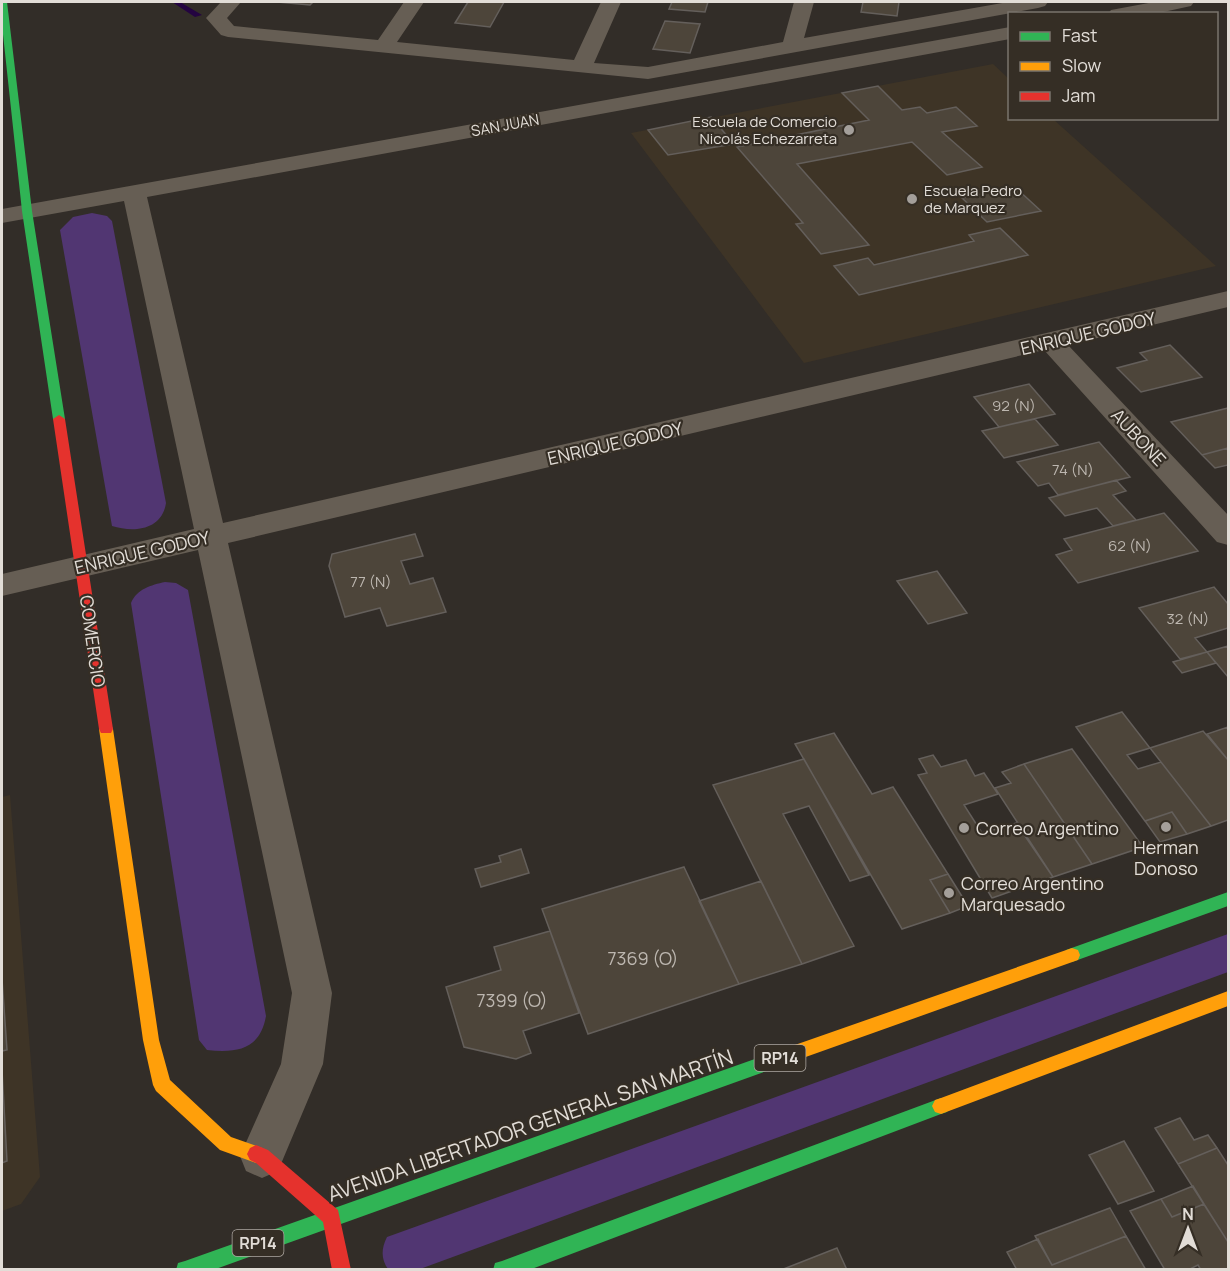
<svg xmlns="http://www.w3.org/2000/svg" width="1230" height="1271" viewBox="0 0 1230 1271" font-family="Manrope,sans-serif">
	<rect width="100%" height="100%" fill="#322d28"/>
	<!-- built -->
	<path fill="#3e3426" d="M 993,64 L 1009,79 L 1010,118 L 1053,119 L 1216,266 L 804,363 L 631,133 Z
		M 10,795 L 40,1177 L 21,1204 L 2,1211 L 2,797 Z"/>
	<!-- green -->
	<path fill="#513672" d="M 92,213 L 107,216 L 112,221 L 166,503 C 162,530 134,533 112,526 L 60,230 L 73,217 Z
		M 165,582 L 176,583 L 188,590 L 266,1016 C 260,1050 237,1053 207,1050 L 199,1040 L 131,603 C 137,589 151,585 165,582 Z
		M 1228,934 L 1228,972 L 420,1269 L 388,1269 C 381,1259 381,1249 387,1237 Z"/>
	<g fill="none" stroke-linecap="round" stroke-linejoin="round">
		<!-- stream -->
		<path fill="#240441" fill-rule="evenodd" d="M 172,2 L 180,2 L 202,15 L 195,17 Z"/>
	</g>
	<!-- building -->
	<path fill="#4d453a" stroke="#645f5b" stroke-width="1.5" d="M 277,2 L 313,2 L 310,5 Z
		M 468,2 L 504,2 L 490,27 L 455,23 Z
		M 672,2 L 708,2 L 705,12 L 669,9 Z
		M 863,2 L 899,2 L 897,16 L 861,12 Z
		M 665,21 L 700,24 L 690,53 L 653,49 Z
		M 878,86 L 902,110 L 920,107 L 927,113 L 956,107 L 977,126 L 942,132 L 982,167 L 947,175 L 912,142 L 797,164 L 869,245 L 821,254 L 796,224 L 803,223 L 737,147 L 869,120 L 842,93 Z
		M 711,117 L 734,144 L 668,155 L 648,130 Z
		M 1015,187 L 1041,211 L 987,222 L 962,198 Z
		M 1000,228 L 1028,255 L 859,295 L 834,266 L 868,258 L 874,265 L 974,241 L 969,235 Z
		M 1170,345 L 1202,377 L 1141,392 L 1117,368 L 1147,360 L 1140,353 Z
		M 1029,384 L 1055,414 L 999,427 L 974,397 Z
		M 1228,408 L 1228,448 L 1202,455 L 1171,422 Z
		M 1035,419 L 1058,445 L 1004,458 L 982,431 Z
		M 1099,442 L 1130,477 L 1058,495 L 1049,483 L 1038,486 L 1017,462 Z
		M 1228,448 L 1228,465 L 1215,468 L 1202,455 Z
		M 1116,480 L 1126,491 L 1113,495 L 1136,520 L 1113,526 L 1097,508 L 1065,516 L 1049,498 Z
		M 1164,513 L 1198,551 L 1078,583 L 1056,555 L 1072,550 L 1064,539 Z
		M 415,534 L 423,556 L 401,561 L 410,584 L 433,578 L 446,612 L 387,626 L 380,608 L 345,617 L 329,566 L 332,554 Z
		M 937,571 L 967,613 L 928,624 L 897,581 Z
		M 1214,587 L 1228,604 L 1228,628 L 1195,638 L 1207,652 L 1180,659 L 1139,608 Z
		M 1228,646 L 1228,677 L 1207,652 Z
		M 1207,652 L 1216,663 L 1182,673 L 1173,662 Z
		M 1122,712 L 1150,748 L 1127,755 L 1138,769 L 1161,762 L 1211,826 L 1187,834 L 1172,812 L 1145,821 L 1076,727 Z
		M 1228,727 L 1228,760 L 1207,734 Z
		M 1203,731 L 1228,760 L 1228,820 L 1211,826 L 1150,748 Z
		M 834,733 L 872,794 L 893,787 L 948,874 L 930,880 L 950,913 L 902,929 L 795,744 Z
		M 1072,749 L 1143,847 L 1092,864 L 1024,764 Z
		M 933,755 L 941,767 L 966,760 L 975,776 L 984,773 L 998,794 L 964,805 L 982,833 L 1016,823 L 1053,877 L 992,898 L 918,775 L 927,773 L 919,759 Z
		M 804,759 L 869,875 L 850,881 L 809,806 L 783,814 L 854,946 L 802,964 L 713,785 Z
		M 1024,764 L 1092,864 L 1053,877 L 995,788 L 1011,783 L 1002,772 Z
		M 1172,812 L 1187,834 L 1160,842 L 1145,821 Z
		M 521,849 L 529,873 L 481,887 L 475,869 L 501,862 L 499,856 Z
		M 684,867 L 739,984 L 588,1034 L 542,909 Z
		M 948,874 L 968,906 L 950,913 L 930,880 Z
		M 761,881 L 802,964 L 739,984 L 699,901 Z
		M 550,931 L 579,1013 L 523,1031 L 531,1053 L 516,1059 L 464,1047 L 446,987 L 501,970 L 494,947 Z
		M 2,979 L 7,1050 L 2,1051 Z
		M 2,1070 L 7,1161 L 2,1163 Z
		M 1180,1118 L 1194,1140 L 1208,1135 L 1217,1148 L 1178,1164 L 1155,1128 Z
		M 1124,1141 L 1154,1191 L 1118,1204 L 1089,1155 Z
		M 1217,1148 L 1228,1165 L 1228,1242 L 1178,1164 Z
		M 1193,1186 L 1204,1204 L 1172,1217 L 1161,1199 Z
		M 1161,1199 L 1172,1217 L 1204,1204 L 1228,1242 L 1228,1270 L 1201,1270 L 1198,1265 L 1188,1270 L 1165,1270 L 1130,1211 Z
		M 1110,1208 L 1126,1236 L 1052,1265 L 1035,1236 Z
		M 1126,1236 L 1146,1270 L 1017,1270 L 1007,1252 L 1038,1239 L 1052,1265 Z
		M 837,1248 L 847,1270 L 781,1270 Z"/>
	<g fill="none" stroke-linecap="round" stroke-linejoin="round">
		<!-- street -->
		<path fill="#665e54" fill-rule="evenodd" d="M 221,2 L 241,2 L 227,18 L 234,26 L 378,40 L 404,2 L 424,2 L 397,42 L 574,60 L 601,2 L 621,2 L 594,63 L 648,67 L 783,42 L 794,2 L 814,2 L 804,38 L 1008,2 L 1048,2 L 1045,6 L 1038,8 L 648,79 L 228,37 L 221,35 L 206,18 Z
			M 1154,2 L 1194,2 L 1191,6 L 1154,14 L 1108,14 L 1111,10 Z
			M 1010,27 L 1010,39 L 147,197 L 223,523 L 1228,291 L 1228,307 L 1068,345 L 1228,515 L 1228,545 L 1217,542 L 1044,350 L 228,543 L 332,993 L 323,1064 L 278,1171 L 262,1178 L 246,1171 L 240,1156 L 281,1064 L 292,993 L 198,550 L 2,596 L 2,574 L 194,529 L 124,201 L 2,223 L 2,209 Z"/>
		<!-- fast -->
		<path fill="#30b455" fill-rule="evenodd" d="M 2,2 L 7,2 L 32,211 L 65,419 L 59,423 L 53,419 L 22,211 L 2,25 Z
			M 1228,892 L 1228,906 L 1072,962 L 1066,960 L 1064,955 L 1066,950 Z
			M 772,1053 L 778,1055 L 781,1061 L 778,1067 L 772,1069 L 213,1270 L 176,1270 L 178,1263 L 185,1261 Z
			M 941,1098 L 947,1100 L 950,1106 L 947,1112 L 941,1114 L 529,1270 L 493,1270 L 495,1263 L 502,1261 Z"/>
		<!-- slow -->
		<path fill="#ff9f0a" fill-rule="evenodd" d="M 106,723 L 111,725 L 113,729 L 159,1040 L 170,1080 L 231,1137 L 262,1148 L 265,1154 L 262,1160 L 256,1163 L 220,1150 L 156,1091 L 153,1085 L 143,1040 L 99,729 L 101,725 Z
			M 1072,948 L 1078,950 L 1080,955 L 1078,960 L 772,1069 L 766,1067 L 763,1061 L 766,1055 L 772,1053 Z
			M 1228,991 L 1228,1006 L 941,1114 L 935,1112 L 932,1106 L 935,1100 L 941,1098 Z"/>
		<!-- jam -->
		<path fill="#e5322d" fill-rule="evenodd" d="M 59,415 L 65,419 L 113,729 L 111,733 L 101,733 L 99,729 L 53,419 Z
			M 256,1145 L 268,1150 L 338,1210 L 351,1270 L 332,1270 L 323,1222 L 256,1163 L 250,1160 L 247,1154 L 250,1148 Z"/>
	</g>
	<!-- markers -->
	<g fill="#a49f9a" stroke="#352e25" stroke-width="2">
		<circle cx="849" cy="130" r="6"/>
		<circle cx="912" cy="199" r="6"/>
		<circle cx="1166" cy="827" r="6"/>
		<circle cx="964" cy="828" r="6"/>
		<circle cx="949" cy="893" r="6"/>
	</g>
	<g text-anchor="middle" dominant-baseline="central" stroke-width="4.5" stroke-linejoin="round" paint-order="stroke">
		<!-- far-poi labels -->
		<g font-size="15" fill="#e2ddd7" stroke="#352e25" text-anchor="end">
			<text x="837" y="121">Escuela de Comercio<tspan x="837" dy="17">Nicolás Echezarreta</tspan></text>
			<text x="924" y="190" text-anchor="start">Escuela Pedro<tspan x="924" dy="17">de Marquez</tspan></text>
		</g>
		<!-- far-street labels -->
		<g font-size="15" fill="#e2ddd7" stroke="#352e25">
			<text transform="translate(505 125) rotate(-10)">SAN JUAN</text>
		</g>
		<!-- number labels -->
		<g font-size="15" fill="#bdb7b0">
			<text x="1014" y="405">92 (N)</text>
			<text x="1073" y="469">74 (N)</text>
			<text x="1130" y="545">62 (N)</text>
			<text x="371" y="581">77 (N)</text>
			<text x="1188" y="618">32 (N)</text>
		</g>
		<!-- shield labels -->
		<g fill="#352e25" stroke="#aea8a2" stroke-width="1.5">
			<rect x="754.5" y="1045" width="51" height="26" rx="4.5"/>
			<rect x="232.5" y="1230" width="51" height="26" rx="4.5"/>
		</g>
		<g font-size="16" font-weight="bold" fill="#e2ddd7">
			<text x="780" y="1058">RP14</text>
			<text x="258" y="1243">RP14</text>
		</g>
		<!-- street labels -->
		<g font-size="18" fill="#e2ddd7" stroke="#352e25">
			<text transform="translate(1088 333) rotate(-13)">ENRIQUE GODOY</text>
			<text transform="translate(1139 437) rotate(47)">AUBONE</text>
			<text transform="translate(615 443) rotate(-13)">ENRIQUE GODOY</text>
			<text transform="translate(142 552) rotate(-13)">ENRIQUE GODOY</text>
			<text transform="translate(93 641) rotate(82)">COMERCIO</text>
		</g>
		<!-- poi labels -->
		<g font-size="18" fill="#e2ddd7" stroke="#352e25" text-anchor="start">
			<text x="976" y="828">Correo Argentino</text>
			<text x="1166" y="847" text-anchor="middle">Herman<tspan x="1166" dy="21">Donoso</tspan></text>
			<text x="961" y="883">Correo Argentino<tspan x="961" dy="21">Marquesado</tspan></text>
		</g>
		<!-- near-number labels -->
		<g font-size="18" fill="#bdb7b0">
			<text x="643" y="958">7369 (O)</text>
			<text x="512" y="1000">7399 (O)</text>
		</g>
		<!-- near-street labels -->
		<g font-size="21" fill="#e2ddd7" stroke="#352e25">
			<text transform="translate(530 1125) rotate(-19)">AVENIDA LIBERTADOR GENERAL SAN MARTÍN</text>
		</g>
	</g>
	<!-- border -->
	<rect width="1230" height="1271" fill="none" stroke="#e2ddd7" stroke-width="6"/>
	<!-- legend -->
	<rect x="1008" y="12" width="210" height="108" fill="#352e25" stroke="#7a746c" stroke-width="1.5"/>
	<rect x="1020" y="32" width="30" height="9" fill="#30b455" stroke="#7a746c" stroke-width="1.5"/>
	<text x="1062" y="42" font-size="18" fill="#e2ddd7">Fast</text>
	<rect x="1020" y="62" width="30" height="9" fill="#ff9f0a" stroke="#7a746c" stroke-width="1.5"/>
	<text x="1062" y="72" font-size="18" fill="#e2ddd7">Slow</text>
	<rect x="1020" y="92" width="30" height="9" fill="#e5322d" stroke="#7a746c" stroke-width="1.5"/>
	<text x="1062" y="102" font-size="18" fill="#e2ddd7">Jam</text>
	<!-- north arrow -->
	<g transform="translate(1188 1229)" stroke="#352e25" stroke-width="4.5" paint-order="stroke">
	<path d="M0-4.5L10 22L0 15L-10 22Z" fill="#e2ddd7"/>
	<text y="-9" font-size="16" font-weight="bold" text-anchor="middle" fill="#e2ddd7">N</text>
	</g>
</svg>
